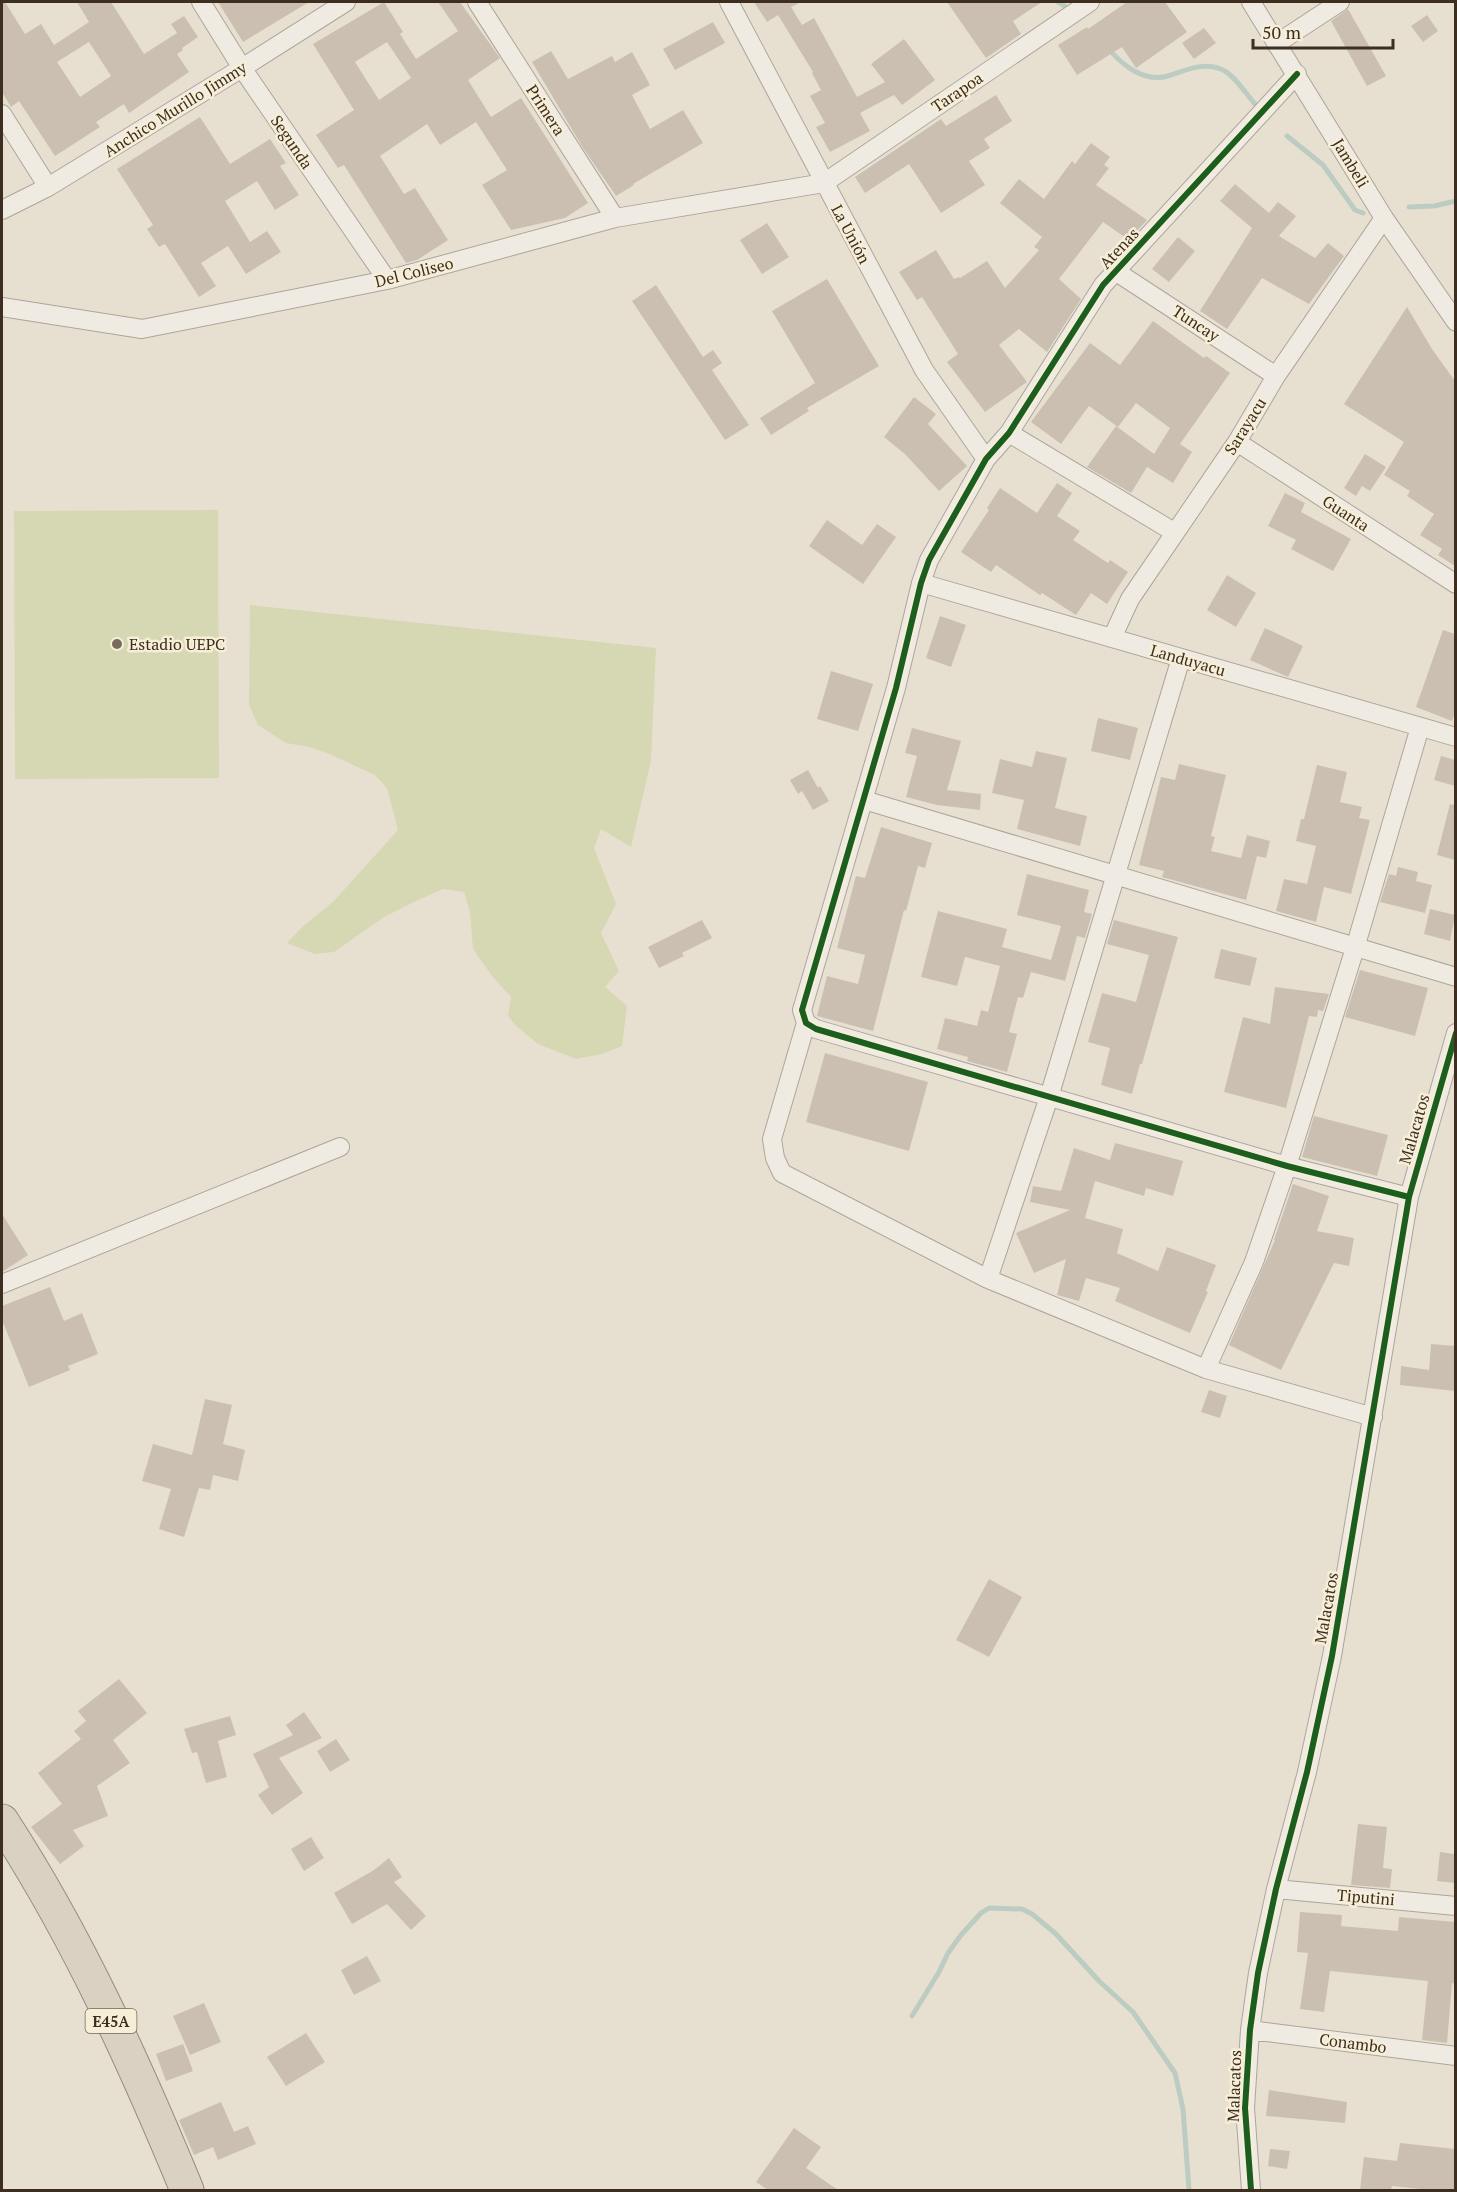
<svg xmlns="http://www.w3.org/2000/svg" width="1457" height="2192" viewBox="0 0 1457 2192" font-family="'PT Serif',serif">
	<rect width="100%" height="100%" fill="#e7e0d1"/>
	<!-- green -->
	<path fill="#d6d7b3" d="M 218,510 L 219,778 L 15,779 L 14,511 Z
		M 250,605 L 656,648 L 651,761 L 631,847 L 601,829 L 594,848 L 616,904 L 601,933 L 619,971 L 605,987 L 627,1006 L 622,1046 L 602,1054 L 576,1059 L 538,1044 L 516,1026 L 508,1016 L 511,997 L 492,976 L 473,949 L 470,912 L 464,892 L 443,889 L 416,901 L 384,917 L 334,952 L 315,954 L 287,943 L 302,927 L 333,902 L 398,830 L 387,788 L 375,775 L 327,753 L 309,747 L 286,743 L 258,725 L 249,705 Z"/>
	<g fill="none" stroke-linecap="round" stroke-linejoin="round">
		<!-- stream -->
		<path stroke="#bcccc2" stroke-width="5" d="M 1058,2 L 1066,7
			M 1108,48 C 1122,65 1144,83 1168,76 C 1187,70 1204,61 1223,70 C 1235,76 1246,94 1255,104
			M 1287,136 L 1323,165 L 1355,210 L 1363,213
			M 1409,207 L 1434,206 L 1456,201
			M 912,2016 L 939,1972 L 948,1953 L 961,1935 L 981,1913 L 989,1908 L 1022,1909 L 1032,1914 L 1055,1933 L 1100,1982 L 1133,2012 L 1175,2073 L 1183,2109 L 1189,2190"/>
	</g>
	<!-- building -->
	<path fill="#cbbfb2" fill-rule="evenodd" d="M 2,2 L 5,2 L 25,34 L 41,24 L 54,45 L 89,22 L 77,2 L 111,2 L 144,54 L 177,33 L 171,24 L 184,16 L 198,37 L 182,48 L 183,50 L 177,54 L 189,72 L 129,113 L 124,104 L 96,122 L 100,127 L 55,156 L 19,101 L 11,107 L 2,92 ZM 89,42 L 111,76 L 80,97 L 57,62 Z
		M 218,2 L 309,2 L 243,42 Z
		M 384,2 L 403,32 L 400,34 L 416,59 L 458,31 L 438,2 L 460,2 L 500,58 L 468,80 L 491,117 L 521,98 L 588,203 L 565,218 L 511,230 L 482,185 L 507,170 L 476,122 L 440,145 L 427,124 L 380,156 L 404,194 L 415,188 L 448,240 L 417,260 L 406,263 L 344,165 L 338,168 L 316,135 L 354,110 L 313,44 ZM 387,42 L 411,78 L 379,100 L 355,62 Z
		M 754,2 L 801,2 L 791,7 L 802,25 L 814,18 L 857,97 L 885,82 L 871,64 L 904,39 L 935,80 L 902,105 L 894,95 L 860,113 L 870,131 L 830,152 L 816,127 L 825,123 L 810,96 L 821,90 L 812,73 L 813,72 L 778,15 L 767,22 Z
		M 947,2 L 1042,2 L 1013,21 L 1021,34 L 986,58 Z
		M 1127,2 L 1165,2 L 1187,32 L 1136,68 L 1122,47 L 1077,75 L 1058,45 L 1087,27 L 1088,29 Z
		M 1348,9 L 1386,76 L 1367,86 L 1331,21 Z
		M 1427,15 L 1438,31 L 1423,42 L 1411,26 Z
		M 713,22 L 725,43 L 675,70 L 663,49 Z
		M 1204,28 L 1216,43 L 1194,59 L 1182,43 Z
		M 551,51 L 568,79 L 612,56 L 615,62 L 632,52 L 650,85 L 632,95 L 650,129 L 683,110 L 703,143 L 633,184 L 634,185 L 616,196 L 583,148 L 532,62 Z
		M 996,95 L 1012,121 L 984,139 L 990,148 L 969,161 L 985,185 L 941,213 L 909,164 L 865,193 L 855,177 L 941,119 L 946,126 Z
		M 200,117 L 230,164 L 270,139 L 286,163 L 280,166 L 299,195 L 275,210 L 257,181 L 225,201 L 250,242 L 267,231 L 281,252 L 246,274 L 228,246 L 201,263 L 216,286 L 199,297 L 165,244 L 159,247 L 147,229 L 153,225 L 117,169 Z
		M 1091,143 L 1110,157 L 1104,165 L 1109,168 L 1096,185 L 1147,220 L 1129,240 L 1103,222 L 1059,279 L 1081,299 L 1047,352 L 1019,329 L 999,345 L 1027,382 L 985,412 L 947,362 L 958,354 L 922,297 L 917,300 L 899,272 L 936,250 L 954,279 L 959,277 L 960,278 L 987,261 L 1005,288 L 1039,250 L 1034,247 L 1042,237 L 1000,203 L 1019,179 L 1044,199 L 1072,161 L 1075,164 Z
		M 1235,184 L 1269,213 L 1278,202 L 1296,216 L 1279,236 L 1315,258 L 1328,243 L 1344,256 L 1309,304 L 1262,278 L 1227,329 L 1200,311 L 1252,228 L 1220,201 Z
		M 767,223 L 789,257 L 762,274 L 740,240 Z
		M 1178,237 L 1195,251 L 1169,282 L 1152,269 Z
		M 827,279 L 879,366 L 807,408 L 809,411 L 771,435 L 760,418 L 815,383 L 772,311 Z
		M 656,285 L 703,357 L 713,350 L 722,363 L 712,370 L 749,425 L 725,440 L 632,301 Z
		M 1407,307 L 1432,349 L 1455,381 L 1455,566 L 1438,555 L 1442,549 L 1420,535 L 1434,514 L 1407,496 L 1410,491 L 1384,475 L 1404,442 L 1344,404 Z
		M 1153,321 L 1204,358 L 1206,356 L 1230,373 L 1180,444 L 1192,452 L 1173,483 L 1147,467 L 1131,493 L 1087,467 L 1116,426 L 1154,454 L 1170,428 L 1136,403 L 1118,427 L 1089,406 L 1061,444 L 1031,422 L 1090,343 L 1120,365 Z
		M 914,397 L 936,414 L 928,424 L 967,466 L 939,491 L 905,454 L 884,437 Z
		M 1365,454 L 1386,467 L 1370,491 L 1362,486 L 1356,496 L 1344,488 Z
		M 1057,483 L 1072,493 L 1057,516 L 1080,531 L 1073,540 L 1108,563 L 1110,560 L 1128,572 L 1107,604 L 1091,593 L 1076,615 L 1042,593 L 1040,595 L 996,565 L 991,572 L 961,552 L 989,510 L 987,508 L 1000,488 L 1037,513 Z
		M 1285,493 L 1305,503 L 1301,512 L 1351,539 L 1333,571 L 1291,549 L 1296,540 L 1268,526 Z
		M 827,520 L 862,545 L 877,524 L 896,537 L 863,584 L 809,546 Z
		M 1227,575 L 1256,593 L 1236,627 L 1207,610 Z
		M 940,616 L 966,625 L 951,667 L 926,658 Z
		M 1265,628 L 1303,646 L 1288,677 L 1250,660 Z
		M 1443,630 L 1455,634 L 1455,712 L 1452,721 L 1416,707 Z
		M 831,671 L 873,684 L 858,731 L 817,719 Z
		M 1098,718 L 1138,728 L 1130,760 L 1091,751 Z
		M 912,728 L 961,741 L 947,790 L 981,794 L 980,810 L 937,805 L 906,797 L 917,756 L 905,753 Z
		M 1036,751 L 1067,758 L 1055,808 L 1087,816 L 1080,846 L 1017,829 L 1024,800 L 992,793 L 1000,759 L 1032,767 Z
		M 1441,756 L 1455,760 L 1455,786 L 1434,780 Z
		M 1179,764 L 1226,775 L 1211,836 L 1215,837 L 1211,851 L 1241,858 L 1247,835 L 1270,841 L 1266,858 L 1257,856 L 1246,900 L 1162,877 L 1164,871 L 1139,865 L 1161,777 L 1175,780 Z
		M 1317,765 L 1347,772 L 1340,802 L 1362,807 L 1359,818 L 1370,820 L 1351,894 L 1324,887 L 1316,922 L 1276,911 L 1284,879 L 1307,884 L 1316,846 L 1296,841 L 1301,819 L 1304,819 Z
		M 808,770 L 818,788 L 820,786 L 829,801 L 813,810 L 802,791 L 798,794 L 790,780 Z
		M 1450,804 L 1455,805 L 1455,860 L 1437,855 Z
		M 881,827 L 932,843 L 925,868 L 918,866 L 906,911 L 904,910 L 873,1031 L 817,1016 L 827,976 L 858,984 L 865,955 L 837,948 L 856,876 L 865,878 Z
		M 1398,867 L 1418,872 L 1416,881 L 1432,885 L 1425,913 L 1380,902 L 1389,874 L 1396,876 Z
		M 1027,874 L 1089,890 L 1084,912 L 1092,914 L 1085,938 L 1077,936 L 1065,981 L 1031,972 L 1023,998 L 1018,997 L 1009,1032 L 1017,1034 L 1007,1072 L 967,1061 L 968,1057 L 937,1049 L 945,1018 L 977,1026 L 981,1010 L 988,1012 L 1000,966 L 965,957 L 957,986 L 921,977 L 938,911 L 1007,929 L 1002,947 L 1051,960 L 1061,926 L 1017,915 Z
		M 1430,909 L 1455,915 L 1450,941 L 1424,934 Z
		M 702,920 L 712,938 L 682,953 L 684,956 L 659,968 L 648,947 Z
		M 1114,920 L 1178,937 L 1142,1064 L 1140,1064 L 1132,1094 L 1101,1085 L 1110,1048 L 1088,1042 L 1102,993 L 1136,1002 L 1149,955 L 1107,944 Z
		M 1221,949 L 1257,958 L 1250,986 L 1214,978 Z
		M 1360,970 L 1428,988 L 1415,1036 L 1345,1017 Z
		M 1275,987 L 1329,994 L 1323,1011 L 1318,1010 L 1317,1017 L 1309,1016 L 1286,1108 L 1224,1092 L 1243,1017 L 1270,1024 Z
		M 825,1053 L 928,1082 L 909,1151 L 806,1122 Z
		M 1314,1116 L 1388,1135 L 1377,1176 L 1302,1157 Z
		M 1115,1143 L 1183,1161 L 1173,1196 L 1146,1188 L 1144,1196 L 1095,1181 L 1085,1218 L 1123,1229 L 1117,1253 L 1158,1271 L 1167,1247 L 1216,1265 L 1206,1291 L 1208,1292 L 1190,1333 L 1115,1301 L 1120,1288 L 1086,1278 L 1079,1301 L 1057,1295 L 1066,1259 L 1034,1273 L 1016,1233 L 1070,1210 L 1030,1202 L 1033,1186 L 1061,1191 L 1074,1148 L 1110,1160 Z
		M 1293,1184 L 1329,1196 L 1317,1231 L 1354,1238 L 1349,1266 L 1334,1263 L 1281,1370 L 1229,1345 L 1275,1240 L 1274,1240 Z
		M 2,1214 L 28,1255 L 2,1272 Z
		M 50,1287 L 64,1321 L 82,1313 L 98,1354 L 68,1366 L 70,1370 L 29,1387 L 2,1320 L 2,1306 Z
		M 1431,1344 L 1455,1346 L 1455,1391 L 1400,1385 L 1401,1366 L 1429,1370 Z
		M 1209,1390 L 1227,1396 L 1220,1418 L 1201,1412 Z
		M 205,1399 L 232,1405 L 223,1444 L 245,1450 L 238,1481 L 213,1475 L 210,1490 L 199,1488 L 184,1537 L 159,1529 L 171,1489 L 142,1481 L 153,1444 L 192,1455 Z
		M 989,1579 L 1022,1597 L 989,1657 L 956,1640 Z
		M 119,1679 L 147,1713 L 113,1740 L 130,1763 L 97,1786 L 108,1816 L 73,1830 L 84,1846 L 60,1864 L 31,1827 L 62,1804 L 38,1773 L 81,1739 L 74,1731 L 86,1721 L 78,1711 Z
		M 304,1712 L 322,1738 L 279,1758 L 303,1793 L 272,1815 L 258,1795 L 269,1787 L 253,1754 L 293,1735 L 286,1725 Z
		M 230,1716 L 236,1735 L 218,1741 L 227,1777 L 206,1783 L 197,1752 L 192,1753 L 184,1729 Z
		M 336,1739 L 350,1760 L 330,1772 L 317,1751 Z
		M 1358,1824 L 1387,1827 L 1383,1868 L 1392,1869 L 1390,1888 L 1351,1885 Z
		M 311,1837 L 324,1858 L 304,1871 L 291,1849 Z
		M 1440,1852 L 1455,1854 L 1455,1883 L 1437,1881 Z
		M 389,1858 L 402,1877 L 394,1882 L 426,1916 L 411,1930 L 387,1904 L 352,1924 L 334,1893 L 374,1870 Z
		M 1300,1912 L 1342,1915 L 1341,1926 L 1398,1931 L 1399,1917 L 1455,1922 L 1455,1984 L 1452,1983 L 1447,2043 L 1422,2040 L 1428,1981 L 1330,1971 L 1324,2012 L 1300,2009 L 1308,1953 L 1297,1952 Z
		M 367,1956 L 381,1981 L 354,1995 L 341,1970 Z
		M 204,2003 L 221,2042 L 190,2055 L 173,2016 Z
		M 306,2033 L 325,2062 L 286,2086 L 267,2057 Z
		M 183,2044 L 193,2071 L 166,2081 L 156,2054 Z
		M 1269,2090 L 1347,2102 L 1345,2123 L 1266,2116 Z
		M 221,2102 L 234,2132 L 248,2126 L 256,2144 L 218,2160 L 213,2147 L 194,2155 L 179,2120 Z
		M 794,2128 L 821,2147 L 806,2168 L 838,2190 L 768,2190 L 756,2182 Z
		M 1400,2143 L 1455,2149 L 1455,2190 L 1431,2190 L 1392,2186 L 1391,2190 L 1360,2190 L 1364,2157 L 1397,2161 Z
		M 1270,2149 L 1290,2151 L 1287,2169 L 1268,2166 Z"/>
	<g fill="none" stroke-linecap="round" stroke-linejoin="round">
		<defs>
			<path id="street" d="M 201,2 L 242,68 L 387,280
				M 477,2 L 615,218
				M 729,2 L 924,370 L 986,459
				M 1251,2 L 1384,218 L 1456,322
				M 1276,44 L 1340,2
				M 1297,74 L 1103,285 L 1009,433 L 986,459 L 929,560 L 921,583 L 896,688 L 802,1010 L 806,1023 L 816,1029 L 1287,1166 L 1409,1197
				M 2,114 L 48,187
				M 2,210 L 48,187 L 242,68 L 346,2
				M 1115,271 L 1276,376
				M 2,307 L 142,329 L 387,280 L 615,218 L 824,183 L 1090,2
				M 1009,433 L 1174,532
				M 1237,442 L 1456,584
				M 921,583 L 1456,737
				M 1112,638 L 1130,599 L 1237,442 L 1276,376 L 1384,218
				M 864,800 L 1456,977
				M 806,1023 L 772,1139 L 775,1158 L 782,1173 L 988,1279 L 1206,1369 L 1373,1417
				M 988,1279 L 1049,1097 L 1181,658
				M 2,1284 L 340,1147
				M 1206,1369 L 1254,1262 L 1287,1166 L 1355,948 L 1420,727
				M 1276,1889 L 1456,1906
				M 1250,2030 L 1456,2056
				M 1251,2190 L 1245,2108 L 1250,2030 L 1258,1973 L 1276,1889 L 1307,1772 L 1332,1656 L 1409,1197 L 1456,1033"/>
			<path id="highway" d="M 2,1821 C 77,1936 135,2064 187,2190"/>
		</defs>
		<!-- street casing -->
		<use href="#street" stroke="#ada599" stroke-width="20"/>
		<!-- highway casing -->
		<use href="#highway" stroke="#928b80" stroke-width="35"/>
		<!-- street -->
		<use href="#street" stroke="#efebe3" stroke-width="18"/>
		<!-- highway -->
		<use href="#highway" stroke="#dad1c2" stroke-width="33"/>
		<defs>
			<path id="cycleway" d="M 1297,74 L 1103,285 L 1009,433 L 986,459 L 929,560 L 921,583 L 896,688 L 802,1010 L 806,1023 L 816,1029 L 1287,1166 L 1409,1197
				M 1251,2190 L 1245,2108 L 1250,2030 L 1258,1973 L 1276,1889 L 1307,1772 L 1332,1656 L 1409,1197 L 1456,1033"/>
		</defs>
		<!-- cycleway casing -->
		<use href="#cycleway" stroke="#f7eed8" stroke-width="10"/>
		<!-- cycleway -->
		<use href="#cycleway" stroke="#1b5e20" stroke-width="6"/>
	</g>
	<!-- markers -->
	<circle fill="#786c5e" stroke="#f7eed8" stroke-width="2" cx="117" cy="644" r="6"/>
	<g text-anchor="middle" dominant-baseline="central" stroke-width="5" stroke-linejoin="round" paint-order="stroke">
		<!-- shield labels -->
		<rect fill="#f7eed8" stroke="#756857" stroke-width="1.5" x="85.5" y="2009" width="51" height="24" rx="4.5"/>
		<g font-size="15" font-weight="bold" fill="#3d2e20">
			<text x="111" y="2021">E45A</text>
		</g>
		<!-- street labels -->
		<g font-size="16" fill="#3d2e20" stroke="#f7eed8">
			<text transform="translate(957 92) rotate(-34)">Tarapoa</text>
			<text transform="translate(175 109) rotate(-32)">Anchico Murillo Jimmy</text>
			<text transform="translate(546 110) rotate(57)">Primera</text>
			<text transform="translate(292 142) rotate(56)">Segunda</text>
			<text transform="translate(1351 163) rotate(59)">Jambeli</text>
			<text transform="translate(851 234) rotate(62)">La Unión</text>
			<text transform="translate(1119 248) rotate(-47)">Atenas</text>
			<text transform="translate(414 272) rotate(-14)">Del Coliseo</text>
			<text transform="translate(1196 323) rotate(33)">Tuncay</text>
			<text transform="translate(1245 426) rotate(-58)">Sarayacu</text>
			<text transform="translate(1346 513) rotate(33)">Guanta</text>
			<text transform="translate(1188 660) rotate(16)">Landuyacu</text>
			<text transform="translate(1414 1129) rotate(-74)">Malacatos</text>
			<text transform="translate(1326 1608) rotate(-80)">Malacatos</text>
			<text transform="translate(1366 1897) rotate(5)">Tiputini</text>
			<text transform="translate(1353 2043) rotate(7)">Conambo</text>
			<text transform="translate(1234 2086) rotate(-88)">Malacatos</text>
		</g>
		<!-- poi labels -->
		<g font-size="16" fill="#3d2e20" stroke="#f7eed8" text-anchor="start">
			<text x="129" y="644">Estadio UEPC</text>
		</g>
	</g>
	<!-- border -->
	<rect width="1457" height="2192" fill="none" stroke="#3d2e20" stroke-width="6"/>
	<!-- scale -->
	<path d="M1253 39v9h140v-9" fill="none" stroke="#3d2e20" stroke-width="3"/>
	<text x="1262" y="39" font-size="18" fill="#3d2e20" stroke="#f7eed8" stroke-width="4.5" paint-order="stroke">50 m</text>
</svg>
